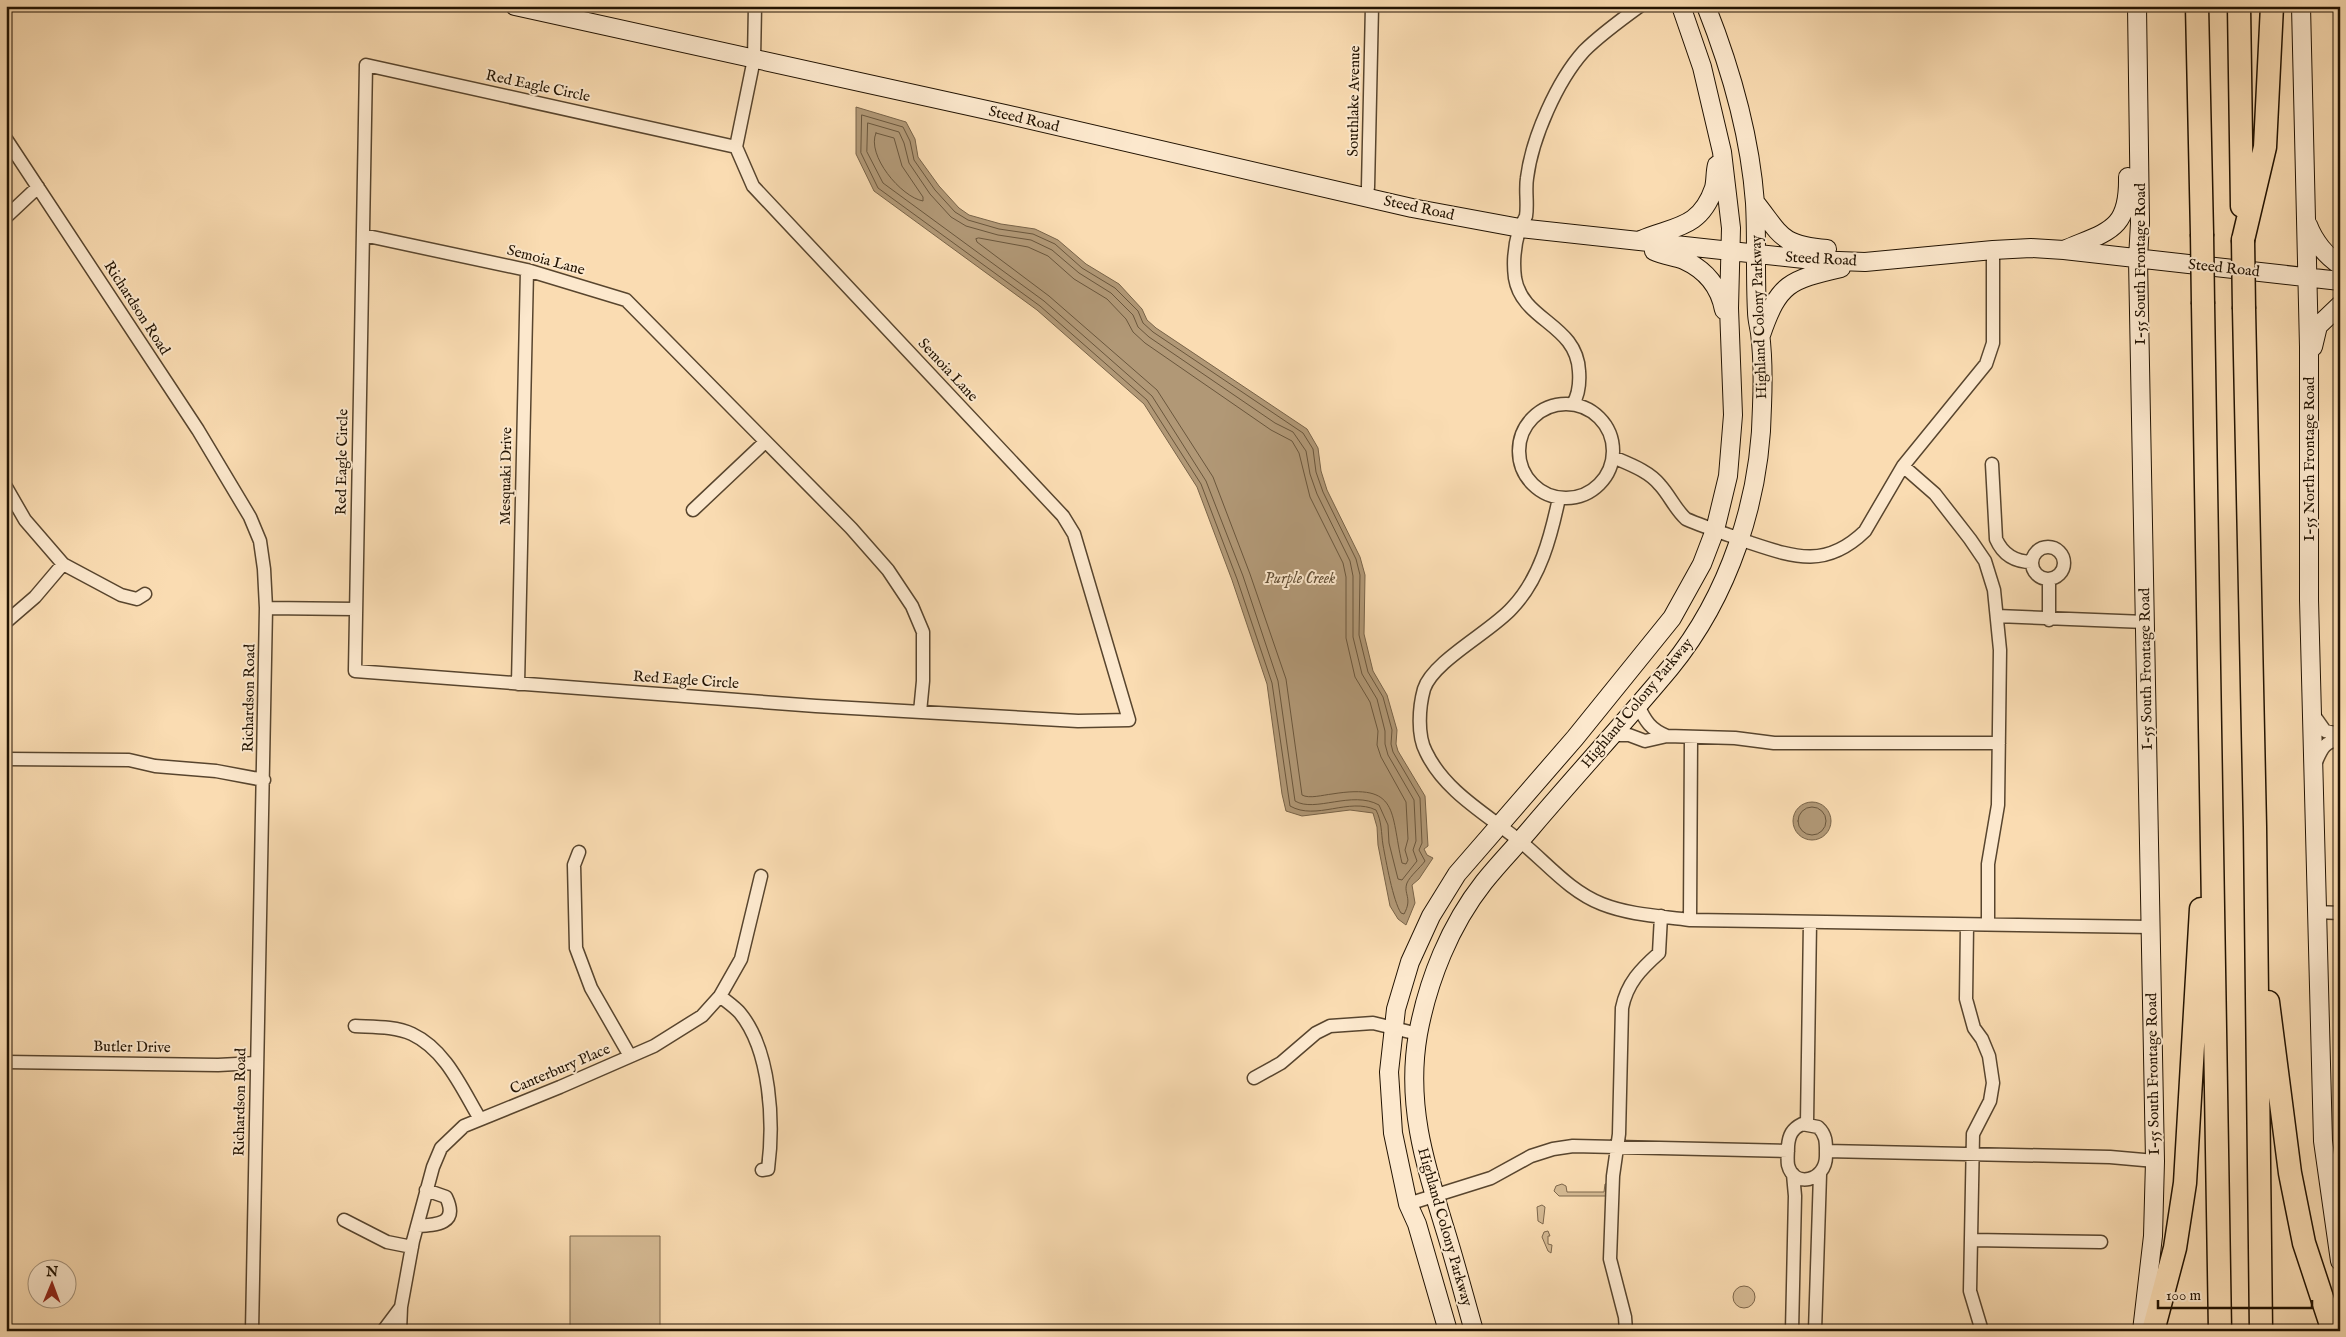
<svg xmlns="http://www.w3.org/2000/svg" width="2346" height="1337" viewBox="0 0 2346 1337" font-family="'IM FELL English',serif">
	<rect width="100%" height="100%" fill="#fadcb2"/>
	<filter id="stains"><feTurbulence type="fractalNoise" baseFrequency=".004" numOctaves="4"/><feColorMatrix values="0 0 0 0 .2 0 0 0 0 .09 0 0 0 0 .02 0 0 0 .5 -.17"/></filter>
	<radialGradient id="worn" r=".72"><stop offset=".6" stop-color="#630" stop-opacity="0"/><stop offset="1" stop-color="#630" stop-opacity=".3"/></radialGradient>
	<!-- green -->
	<path fill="#d5ba94" stroke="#7c664b" d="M 1609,1183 L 1608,1196 L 1559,1196 L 1554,1191 L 1556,1186 L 1562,1184 L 1566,1186 L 1567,1192 L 1604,1192 L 1605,1184 Z
		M 1542,1205 L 1545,1207 L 1543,1224 L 1538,1221 L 1537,1207 Z
		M 1548,1231 L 1550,1236 L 1548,1236 L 1548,1244 L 1552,1245 L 1551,1253 L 1548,1251 L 1542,1237 L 1544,1232 Z
		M 570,1236 L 660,1236 L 660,1331 L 570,1331 Z
		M1733 1297a11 11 0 1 1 22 0a11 11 0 1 1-22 0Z"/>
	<!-- water -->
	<path fill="#b19876" stroke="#786348" d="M 856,107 L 906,122 L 915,139 L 918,157 L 939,186 L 959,208 L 969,215 L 1001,224 L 1035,229 L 1058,240 L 1086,264 L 1119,284 L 1142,309 L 1147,320 L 1156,328 L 1307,429 L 1318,448 L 1321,471 L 1327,490 L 1360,557 L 1365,575 L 1364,634 L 1373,671 L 1387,695 L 1397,730 L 1396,744 L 1398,751 L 1425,796 L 1428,846 L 1424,849 L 1427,855 L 1433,858 L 1419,879 L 1412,885 L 1415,903 L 1406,925 L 1398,919 L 1390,906 L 1378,845 L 1377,827 L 1373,813 L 1350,810 L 1302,816 L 1286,811 L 1282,794 L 1267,684 L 1232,580 L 1197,487 L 1144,404 L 1037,310 L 874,191 L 856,154 Z
		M1793 821a19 19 0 1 1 38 0a19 19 0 1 1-38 0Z"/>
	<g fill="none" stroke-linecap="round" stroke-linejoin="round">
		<!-- shore -->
		<path stroke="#6a563c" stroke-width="1" d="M 862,115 L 903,127 L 910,141 L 914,160 L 935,190 L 955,212 L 968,220 L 999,229 L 1033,234 L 1055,244 L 1082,268 L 1115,288 L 1138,311 L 1143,323 L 1153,332 L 1303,433 L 1313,449 L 1316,472 L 1323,492 L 1356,559 L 1360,575 L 1359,635 L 1368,672 L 1383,697 L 1392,730 L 1391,744 L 1393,752 L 1420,798 L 1422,843 L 1419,850 L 1425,861 C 1420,868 1410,876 1407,883 C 1403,894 1413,898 1404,914 L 1401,913 C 1393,901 1386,861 1383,845 C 1381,832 1382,822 1376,810 C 1349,797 1316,821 1290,806 L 1272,683 L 1237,579 L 1201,484 L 1147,400 L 1040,306 L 878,188 L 861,153 Z
			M 868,123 L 899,132 L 904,143 L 909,163 L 930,194 L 951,217 L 966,226 L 998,235 L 1031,240 L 1052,250 L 1079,273 L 1111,293 L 1133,315 L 1138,327 L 1149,337 L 1275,423 L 1293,432 L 1306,451 L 1310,474 L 1317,494 L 1350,561 L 1353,576 L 1353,637 L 1362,674 L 1377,699 L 1385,731 L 1385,744 L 1388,755 L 1414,800 L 1416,841 L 1413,850 L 1417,861 L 1402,880 L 1398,879 L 1389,843 L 1388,825 L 1379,805 C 1352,790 1315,813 1295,801 L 1278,681 L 1243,576 L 1206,481 L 1152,396 L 1044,301 L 883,183 L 867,152 Z
			M 876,133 L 894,138 L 902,166 L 923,197 L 923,201 C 901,197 866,155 876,133 Z
			M 979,238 L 1028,247 L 1048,256 L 1074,279 L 1107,299 L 1126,319 L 1133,332 L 1145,343 L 1271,430 L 1292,441 L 1299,453 L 1310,497 L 1343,563 L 1346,577 L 1346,638 L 1355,677 L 1370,702 L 1378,731 L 1377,745 L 1381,757 L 1406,802 L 1408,839 L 1405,850 L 1408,860 L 1406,864 L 1402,863 C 1390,812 1400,783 1332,794 C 1323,795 1309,799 1302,795 L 1286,679 L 1250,574 L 1213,477 L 1157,390 L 1049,296 L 977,242 L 976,239 Z
			M1798 821a14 14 0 1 1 28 0a14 14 0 1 1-28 0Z"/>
		<defs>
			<path id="street" d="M 6,139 L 198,430 L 250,517 L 260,541 L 264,569 L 266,608 L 252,1331
				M 736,147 L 366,65 L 355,671 L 816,706 L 1078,721 L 1129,720 L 1074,534 L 1063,516 L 753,186 L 736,147 L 754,59 L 755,6
				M 1366,197 L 1368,187 L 1372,6
				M 6,217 L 38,187
				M 363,235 L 527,270 L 626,300 L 851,528 L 888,570 L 912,606 L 923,632 L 923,681 L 920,712
				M1519 451a47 47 0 1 1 94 0a47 47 0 1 1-94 0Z
				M 1573,404 C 1579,394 1580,384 1579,371 C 1577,324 1522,321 1515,278 C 1513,263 1515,244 1519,230 C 1521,225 1524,221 1526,216 C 1528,204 1525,190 1527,178 C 1532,138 1557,81 1584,51 C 1600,35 1622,19 1640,6
				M 1613,457 C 1629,464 1649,471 1660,485 C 1670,496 1675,509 1686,519 C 1707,528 1729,535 1751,543 C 1796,558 1827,568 1865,531 L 1903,466 L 1986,364 L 1993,343 L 1993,250
				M 1992,464 L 1996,539 C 2003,555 2015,562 2032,562
				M 1903,466 L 1935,494 L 1970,539 L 1985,561 L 1994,590 L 2000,650 L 1998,805 L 1988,864 L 1988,923
				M 6,487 L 25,520 L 63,564 L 121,595 L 137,599 L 145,594
				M 1559,498 C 1551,536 1540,579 1512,608 C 1492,631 1433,661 1424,689 C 1419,707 1417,735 1426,752 C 1445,792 1488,815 1521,842 C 1547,863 1569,891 1602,904 C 1630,915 1660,916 1690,920 L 2151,927
				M 693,510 L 765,442
				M2032 563a16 16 0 1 1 32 0a16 16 0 1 1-32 0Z
				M 266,608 L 355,609
				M 1997,616 L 2145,622
				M 2049,620 L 2049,579
				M 6,622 L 35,597 L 63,564
				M 518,684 L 527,270
				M 1638,705 C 1645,721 1651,730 1667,736
				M 2313,714 L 2325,731 L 2340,734
				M 1612,735 L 1629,735 L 1645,741 L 1667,736 L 1735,738 L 1774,743 L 1999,743
				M 6,759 L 129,760 L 155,766 L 216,771 L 264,780
				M 2315,764 C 2321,751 2323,741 2340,740
				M 579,852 L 574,865 L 576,948 L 591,988 L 630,1056
				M 2316,912 L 2340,913
				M 1690,920 L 1691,737
				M 1967,925 L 1966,999 L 1974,1028 L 1982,1039 L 1989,1056 L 1993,1083 L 1990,1101 L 1973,1134 L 1970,1291 L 1982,1331
				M 720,996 C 726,1001 735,1007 740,1013 C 771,1051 774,1123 768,1169 L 762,1170
				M 355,1026 C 373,1027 395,1026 412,1034 C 446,1050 462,1089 480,1119
				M 6,1062 L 218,1065 L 257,1063
				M 1254,1078 L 1281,1063 L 1316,1033 L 1330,1026 L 1373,1023 L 1418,1034
				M 1807,1123 L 1810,922
				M 1802,1124 L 1818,1127 C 1827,1135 1826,1144 1826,1156 C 1826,1181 1794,1189 1788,1165 C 1787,1159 1788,1152 1788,1146 C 1789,1135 1792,1129 1802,1124 Z
				M 1826,1151 L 2110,1157 L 2155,1161
				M 1408,1204 L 1491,1178 L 1531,1156 L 1553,1149 L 1573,1146 L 1788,1151
				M 344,1220 L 387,1242 L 412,1247
				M 417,1226 C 437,1225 459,1224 446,1197 L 426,1190
				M 1972,1240 L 2101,1242
				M 383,1331 L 401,1307 L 413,1241 L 433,1167 L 441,1148 L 464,1126 L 560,1087 L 654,1046 L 702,1016 L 720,996 L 741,959 L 761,876
				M 400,1331 L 401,1307
				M 1626,1331 L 1625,1317 L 1610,1259 L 1613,1176 L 1619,1134 L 1622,1008 C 1627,983 1641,969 1659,953 L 1661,916
				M 1792,1331 L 1795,1196 L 1793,1174
				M 1815,1331 L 1820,1174"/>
			<path id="secondary" d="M 515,6 L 1005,114 L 1412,208 L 1520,228 L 1813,260 L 1865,262 L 1993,250 L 2031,248 L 2064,250 L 2340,281
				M 2137,6 L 2140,223 L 2138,259 L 2155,1161 L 2153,1236 L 2142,1331
				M 2301,6 L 2309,347 L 2309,600 L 2323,1141 L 2340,1261
				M 1755,202 C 1782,236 1780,245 1827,249
				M 2308,225 C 2314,241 2326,256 2340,265
				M 1641,240 C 1674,226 1700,229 1714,188 C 1716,180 1715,172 1717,165
				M 2064,250 C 2108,231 2129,231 2128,177
				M 1654,251 C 1664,256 1675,256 1684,260 C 1706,270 1720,288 1724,310
				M 1761,335 C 1779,283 1789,280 1841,268
				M 2313,347 L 2318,326 L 2340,305
				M 1448,1331 L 1417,1224 L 1408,1204 L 1393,1133 L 1389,1072 L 1396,1009 L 1410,962 L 1431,916 L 1457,874 L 1575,738 L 1672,618 L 1702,564 L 1715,530 L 1728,476 L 1733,415 L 1729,308 L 1731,228 L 1722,152 L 1702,67 L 1681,6
				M 1474,1331 C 1464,1296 1455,1261 1444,1226 C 1424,1161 1406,1103 1418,1034 C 1428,980 1450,925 1484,882 C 1499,863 1516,846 1532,827 C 1577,774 1625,722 1670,668 C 1729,596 1761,499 1762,406 C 1763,382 1763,356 1760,333 C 1759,326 1757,319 1757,312 C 1755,275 1757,239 1755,203 C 1750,135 1731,69 1706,6"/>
			<path id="highway" d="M 2197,6 L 2202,234
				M 2239,6 L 2242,206
				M 2243,240 L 2265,147 L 2272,6
				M 2203,304 L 2220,1331
				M 2244,309 L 2255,827 L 2261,1331
				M 2268,1002 L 2290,1173 L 2304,1243 L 2333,1331
				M 2153,1331 L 2175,1248 L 2185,1183 L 2201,909"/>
		</defs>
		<!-- street casing -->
		<use href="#street" stroke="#58452e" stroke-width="15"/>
		<!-- secondary casing -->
		<use href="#secondary" stroke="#221302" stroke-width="20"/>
		<!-- highway casing -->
		<use href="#highway" stroke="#221302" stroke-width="25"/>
		<!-- street -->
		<use href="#street" stroke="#fce8cd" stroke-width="12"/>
		<!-- secondary -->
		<use href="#secondary" stroke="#fce8cd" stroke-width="18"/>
		<!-- highway -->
		<use href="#highway" stroke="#fadcb2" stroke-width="22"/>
		<defs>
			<path id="highway-bridge" d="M 2202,234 L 2203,304
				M 2243,240 L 2244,309"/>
		</defs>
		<!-- highway-bridge casing -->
		<use href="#highway-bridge" stroke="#221302" stroke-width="25" stroke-linecap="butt"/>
		<!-- highway-bridge -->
		<use href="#highway-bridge" stroke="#fadcb2" stroke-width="22"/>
	</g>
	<g text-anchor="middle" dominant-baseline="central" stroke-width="4" stroke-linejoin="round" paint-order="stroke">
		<!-- street labels -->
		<g font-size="15" fill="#221302" stroke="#fce8cd">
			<text transform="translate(538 86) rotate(12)">Red Eagle Circle</text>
			<text transform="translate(1354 101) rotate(-89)">Southlake Avenue</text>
			<text transform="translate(1024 119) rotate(13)">Steed Road</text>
			<text transform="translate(1419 208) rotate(12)">Steed Road</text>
			<text transform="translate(1821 259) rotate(3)">Steed Road</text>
			<text transform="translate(546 260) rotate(15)">Semoia Lane</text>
			<text transform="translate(2140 264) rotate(-90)">I-55 South Frontage Road</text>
			<text transform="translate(2224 268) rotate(6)">Steed Road</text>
			<text transform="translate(137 308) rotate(57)">Richardson Road</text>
			<text transform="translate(1759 317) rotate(-92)">Highland Colony Parkway</text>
			<text transform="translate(948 370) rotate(47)">Semoia Lane</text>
			<text transform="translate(2309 459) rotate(-90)">I-55 North Frontage Road</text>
			<text transform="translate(342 462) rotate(-89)">Red Eagle Circle</text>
			<text transform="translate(506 476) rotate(-89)">Mesquaki Drive</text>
			<text transform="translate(2146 669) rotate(-91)">I-55 South Frontage Road</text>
			<text transform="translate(686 680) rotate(4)">Red Eagle Circle</text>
			<text transform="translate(249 698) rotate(-89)">Richardson Road</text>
			<text transform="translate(1637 703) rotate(-50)">Highland Colony Parkway</text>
			<text transform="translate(132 1047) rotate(1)">Butler Drive</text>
			<text transform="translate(560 1069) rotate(-23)">Canterbury Place</text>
			<text transform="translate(2153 1074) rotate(-91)">I-55 South Frontage Road</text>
			<text transform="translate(240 1102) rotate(-89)">Richardson Road</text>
			<text transform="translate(1445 1227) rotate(74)">Highland Colony Parkway</text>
		</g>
		<!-- water labels -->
		<g font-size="16" font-style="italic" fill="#624f36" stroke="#fce8cd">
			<text x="1300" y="579">Purple Creek</text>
		</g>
	</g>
	<!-- margin -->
	<rect width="2346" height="1337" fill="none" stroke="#fadcb2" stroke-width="25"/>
	<rect x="8" y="8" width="2331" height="1322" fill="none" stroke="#221302" stroke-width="2.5"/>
	<rect x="12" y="12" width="2321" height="1312" fill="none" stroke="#221302"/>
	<!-- north arrow -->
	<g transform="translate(52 1284) rotate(1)"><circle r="24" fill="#fce8cd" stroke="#a5937c"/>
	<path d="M0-4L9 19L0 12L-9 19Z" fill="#8f2418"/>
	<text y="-8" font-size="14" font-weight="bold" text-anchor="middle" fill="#221302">N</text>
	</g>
	<!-- scale -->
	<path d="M2158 1300v8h154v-8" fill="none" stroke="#221302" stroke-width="2.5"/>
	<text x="2166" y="1300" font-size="15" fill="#221302" stroke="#fce8cd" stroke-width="4" paint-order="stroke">100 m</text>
	<rect width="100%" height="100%" filter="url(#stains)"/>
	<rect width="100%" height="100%" fill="url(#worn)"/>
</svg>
